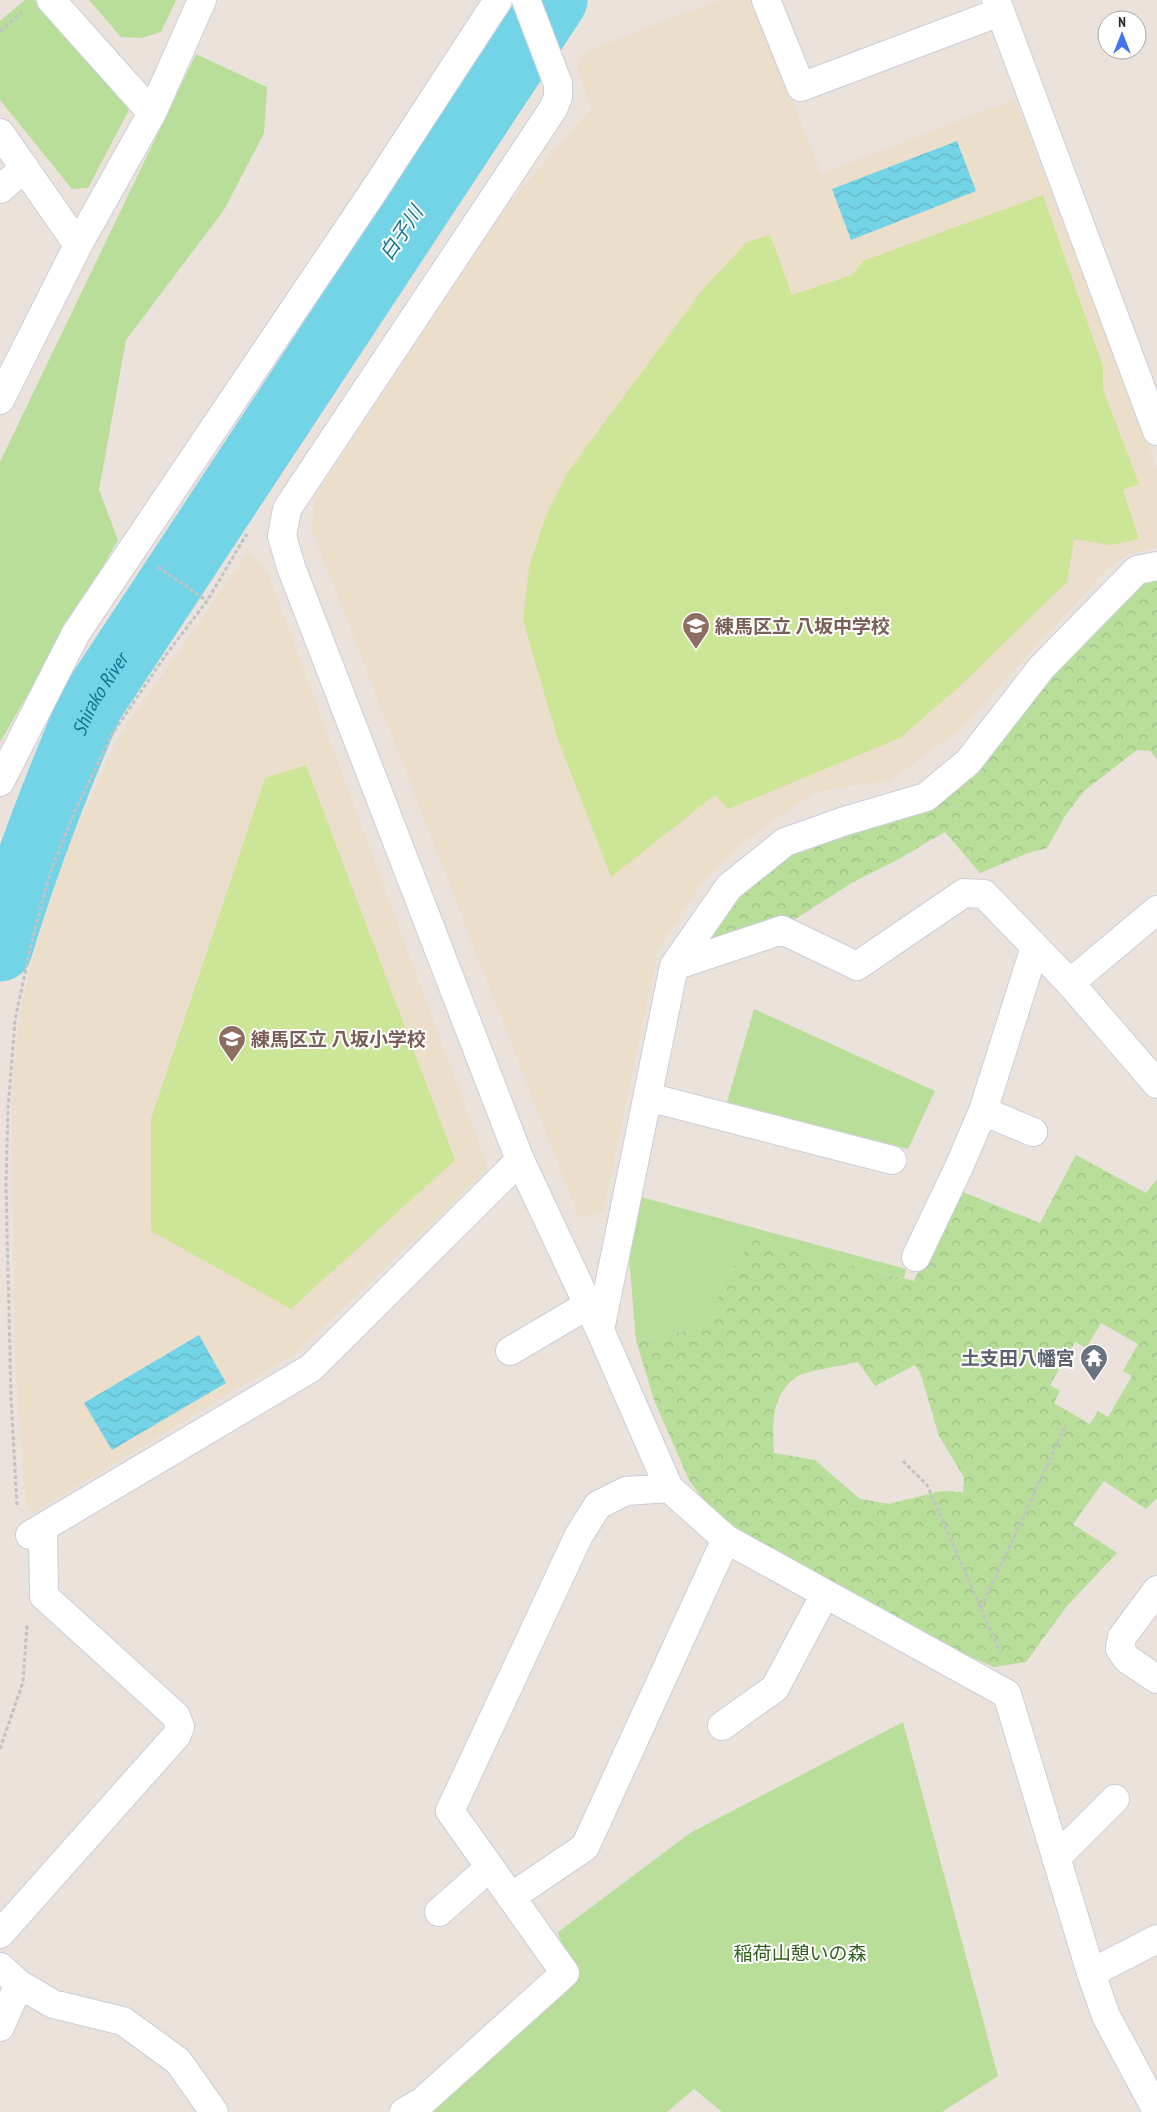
<svg xmlns="http://www.w3.org/2000/svg" width="1157" height="2112" viewBox="0 0 1157 2112" font-family="'PT Sans Narrow','Noto Sans JP',sans-serif">
	<defs>
		<pattern id="forest-crowns" width="20" height="18" patternUnits="userSpaceOnUse" patternTransform="scale(1.25)"><rect width="20" height="18" fill="#b8de9a"/><path d="M2 6a3 3 0 1 1 6 0M12 15a3 3 0 1 1 6 0" fill="none" stroke="#9ebe85"/></pattern>
		<pattern id="water-waves" width="16" height="10" patternUnits="userSpaceOnUse" patternTransform="scale(1.25)"><rect width="16" height="10" fill="#74d4e7"/><path d="M0 5q4-4 8 0t8 0" fill="none" stroke="#64b6c6"/></pattern>
	</defs>
	<rect width="100%" height="100%" fill="#eae2db"/>
	<!-- education -->
	<path fill="#ebdecb" d="M 719,0 L 753,0 L 821,174 L 1015,99 L 1157,468 L 1157,546 L 1125,556 L 1106,570 L 959,730 L 891,780 L 814,792 L 745,841 L 703,881 L 658,950 L 603,1212 L 579,1218 L 312,530 L 315,497 L 508,204 L 592,108 L 577,69 L 579,60 L 587,51 Z
		M 249,551 L 269,576 L 488,1168 L 296,1353 L 33,1513 L 26,1501 L 16,1375 L 11,1106 L 19,1020 L 27,981 L 55,875 L 117,740 Z"/>
	<!-- green -->
	<path fill="#b8de9a" d="M 25,0 L 34,0 L 130,108 L 88,188 L 72,189 L 0,100 L 0,21 Z
		M 89,0 L 176,0 L 161,32 L 141,38 L 121,37 Z
		M 196,54 L 267,87 L 264,133 L 224,210 L 126,340 L 99,490 L 118,540 L 0,742 L 0,462 Z
		M 754,1009 L 935,1091 L 908,1149 L 727,1102 Z
		M 641,1197 L 906,1269 L 904,1278 L 754,1241 L 724,1280 L 707,1327 L 636,1340 L 629,1257 Z
		M 903,1722 L 998,2076 L 942,2112 L 722,2112 L 694,2089 L 667,2112 L 422,2112 L 570,1981 L 558,1932 L 690,1833 Z"/>
	<!-- forest -->
	<path fill="url(#forest-crowns)" fill-rule="evenodd" d="M 1157,575 L 1157,759 L 1150,751 L 1137,750 L 1084,791 L 1065,816 L 1047,848 L 1028,853 L 980,873 L 945,832 L 897,860 L 853,882 L 797,918 L 712,947 L 706,943 L 707,927 L 787,848 L 929,802 L 1048,672 L 1142,577 Z
		M 1076,1155 L 1146,1193 L 1157,1179 L 1157,1498 L 1146,1509 L 1104,1481 L 1073,1524 L 1117,1553 L 1067,1606 L 1026,1662 L 994,1667 L 962,1653 L 756,1544 L 709,1508 L 689,1480 L 654,1400 L 636,1340 L 707,1327 L 724,1280 L 754,1240 L 914,1281 L 958,1190 L 1040,1223 ZM 1101,1323 L 1138,1344 L 1123,1371 L 1132,1376 L 1108,1417 L 1098,1411 L 1090,1424 L 1054,1403 L 1060,1391 L 1050,1385 L 1075,1342 L 1086,1348 ZM 858,1362 L 875,1386 L 915,1365 L 920,1372 L 939,1436 L 964,1477 L 963,1492 L 941,1491 L 889,1504 L 860,1499 L 815,1460 L 774,1453 C 772,1425 771,1393 798,1376 C 806,1371 846,1365 858,1362 Z"/>
	<!-- pitch -->
	<path fill="#cce597" d="M 1043,195 L 1103,367 L 1103,389 L 1139,484 L 1123,490 L 1139,539 L 1110,545 L 1074,539 L 1067,582 L 961,685 L 900,738 L 728,809 L 715,795 L 611,877 L 557,737 L 523,620 L 529,568 L 545,518 L 568,472 L 703,289 L 747,242 L 770,235 L 792,295 L 852,275 L 863,261 Z
		M 306,765 L 455,1160 L 291,1309 L 151,1231 L 151,1119 L 265,778 Z"/>
	<!-- water -->
	<path fill="url(#water-waves)" d="M 957,141 L 976,191 L 851,240 L 832,189 Z
		M 199,1335 L 226,1383 L 112,1450 L 84,1403 Z"/>
	<g fill="none" stroke-linecap="round" stroke-linejoin="round">
		<!-- river -->
		<path stroke="#74d4e7" stroke-width="65" id="s1" d="M 0,949 C 25,865 56,785 91,704 L 555,0"/>
		<defs>
			<path id="minor" d="M 51,0 L 152,113
				M 766,0 L 801,87 L 1000,12
				M 996,0 L 1157,431
				M 0,133 L 78,245
				M 0,189 L 25,168
				M 0,400 L 78,245 L 152,113 L 202,0
				M 282,536 L 287,509 L 553,109 L 558,97 L 558,84 L 526,0
				M 1157,566 L 1137,570 L 1042,667 L 968,762 L 926,797 L 845,821 L 785,842 L 729,887 L 674,966 L 600,1330 L 669,1488 L 726,1539 L 1007,1694 L 1091,1973 L 1106,2016 L 1157,2111
				M 0,782 L 76,633 L 373,192 L 498,0
				M 674,966 L 782,930 L 857,966 L 964,893 L 984,894 L 1070,983 L 1157,1084
				M 1070,983 L 1157,910
				M 648,1097 L 892,1160
				M 983,1111 L 1033,1132
				M 916,1257 L 958,1169 L 983,1111 L 1035,947
				M 510,1351 L 588,1305
				M 30,1535 L 311,1368 L 520,1160
				M 1157,1590 L 1122,1637 L 1120,1649 L 1127,1659 L 1157,1679
				M 722,1726 L 775,1688 L 825,1594
				M 1056,1858 L 1115,1799
				M 511,1897 L 585,1847 L 726,1539
				M 439,1912 L 490,1867
				M 0,1934 L 176,1736 L 180,1727 L 176,1716 L 44,1596 L 43,1528
				M 0,1967 L 19,1984 L 53,2004 L 123,2021 L 178,2061 L 214,2112
				M 1091,1973 L 1157,1939
				M 0,2027 L 19,1984
				M 404,2112 L 423,2101 L 565,1973 L 450,1811 L 579,1535 L 598,1505 L 626,1491 L 669,1488"/>
			<path id="tertiary" d="M 282,536 L 291,567 L 520,1160 L 600,1330"/>
		</defs>
		<!-- minor casing -->
		<use href="#minor" stroke="#caceda" stroke-width="30"/>
		<!-- tertiary casing -->
		<use href="#tertiary" stroke="#caceda" stroke-width="30"/>
		<!-- path -->
		<path stroke="#c3c3c3" stroke-width="3" stroke-dasharray="4 2.5" stroke-linecap="butt" d="M 0,31 L 22,12
			M 158,567 L 207,601
			M 903,1461 L 927,1485 L 1000,1652
			M 17,1505 L 11,1398 L 6,1185 L 8,1109 L 15,1020 L 31,945 L 50,873 L 75,811 L 111,736 L 165,656 L 207,601 L 246,535 L 250,537
			M 981,1608 L 1066,1425
			M 0,1749 L 23,1682 L 27,1625"/>
		<!-- minor -->
		<use href="#minor" stroke="#fff" stroke-width="28"/>
		<!-- tertiary -->
		<use href="#tertiary" stroke="#fff" stroke-width="28"/>
	</g>
	<!-- icons -->
	<defs>
		<symbol id="school-pin" viewBox="-11 -11 22 30"><path d="M0 17L-7.5 6A9.5 9.5 0 1 1 7.5 6Z" fill="#8d6e63" stroke="#fff"/><path d="M0-5L7-2L0 1L-7-2ZM-4 1L0 2.5L4 1V4Q0 6-4 4Z" fill="#fff"/></symbol>
		<symbol id="temple-pin" viewBox="-11 -11 22 30"><path d="M0 17L-7.5 6A9.5 9.5 0 1 1 7.5 6Z" fill="#6b7280" stroke="#fff"/><path d="M0-6L5-2H3V0L6.5 2.5H4V6H1.5V3h-3V6H-4V2.5H-6.5L-3 0V-2H-5Z" fill="#fff"/></symbol>
	</defs>
	<g fill-rule="evenodd">
		<use href="#school-pin" x="680" y="610" width="32" height="43"/>
		<use href="#school-pin" x="216" y="1023" width="32" height="43"/>
		<use href="#temple-pin" x="1078" y="1342" width="32" height="43"/>
	</g>
	<g text-anchor="middle" dominant-baseline="central" stroke-width="4" stroke-linejoin="round" paint-order="stroke">
		<!-- education labels -->
		<g font-size="19" font-weight="bold" fill="#785e54" stroke="#fff" text-anchor="start">
			<text x="715" y="626">練馬区立 八坂中学校</text>
			<text x="251" y="1039">練馬区立 八坂小学校</text>
		</g>
		<!-- worship labels -->
		<g font-size="19" font-weight="bold" fill="#5b616d" stroke="#fff" text-anchor="end">
			<text x="1075" y="1358">土支田八幡宮</text>
		</g>
		<!-- park labels -->
		<g font-size="19" fill="#32611e" stroke="#fff">
			<text x="800" y="1953">稲荷山憩いの森</text>
		</g>
		<!-- water labels -->
		<g font-size="20" font-style="italic" fill="#157390" stroke="#fff">
			<text transform="translate(401 233) rotate(-56)">白子川</text>
			<text stroke="none"><textPath href="#s1" startOffset="274">Shirako River</textPath></text>
		</g>
	</g>
	<!-- north arrow -->
	<g transform="translate(1122 35)"><circle r="24" fill="#ffffff" stroke="#a9a9a9"/>
	<path d="M0-4L9 19L0 12L-9 19Z" fill="#4475ef"/>
	<text y="-8" font-size="14" font-weight="bold" text-anchor="middle" fill="#292929">N</text>
	</g>
</svg>
